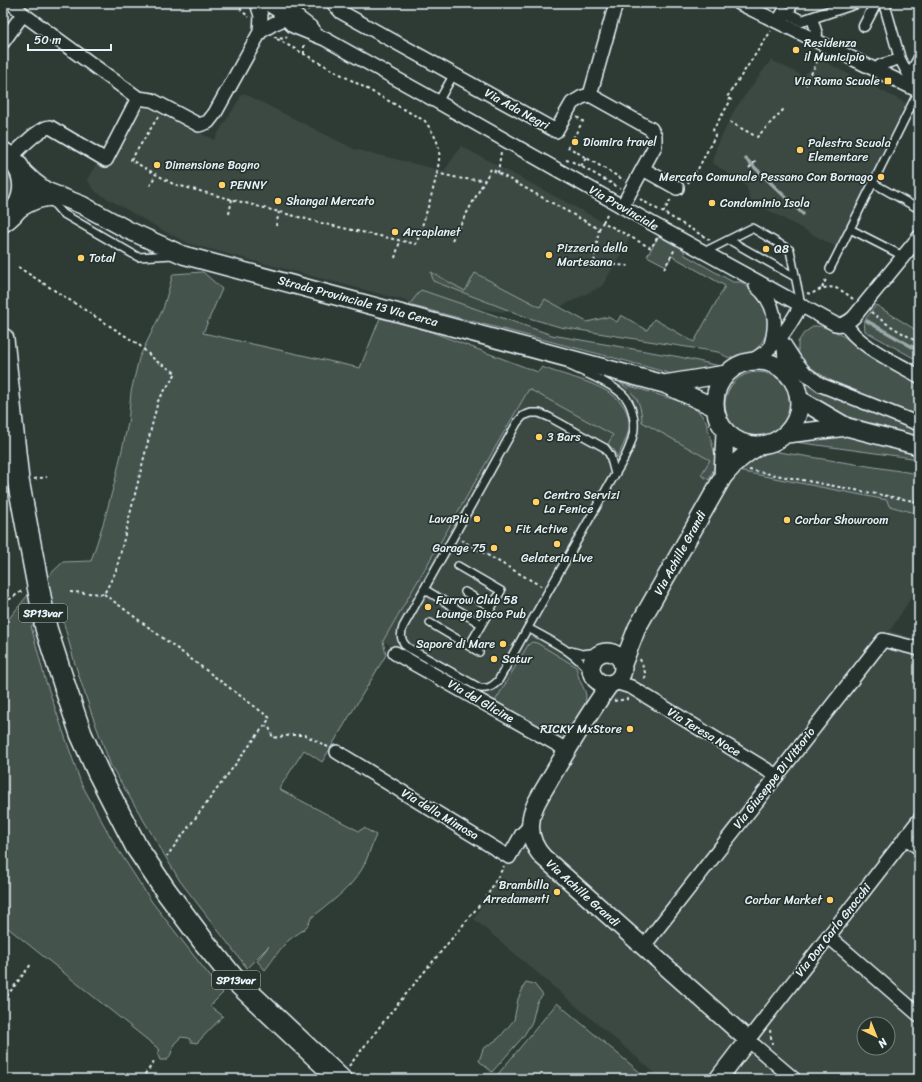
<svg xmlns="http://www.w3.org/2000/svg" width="922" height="1082" viewBox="0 0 922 1082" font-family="Sriracha,sans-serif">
	<rect width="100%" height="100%" fill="#2e3b35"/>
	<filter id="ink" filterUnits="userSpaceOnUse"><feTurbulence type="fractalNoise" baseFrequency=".025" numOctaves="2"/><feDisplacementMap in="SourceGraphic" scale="8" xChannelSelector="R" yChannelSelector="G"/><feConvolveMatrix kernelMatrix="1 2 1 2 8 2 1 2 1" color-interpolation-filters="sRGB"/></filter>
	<g filter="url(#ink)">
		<!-- built -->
		<path fill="#3b4843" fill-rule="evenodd" d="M 771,60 L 803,76 L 821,60 L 906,103 L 836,247 L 751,201 L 746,186 L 713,163 L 716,148 L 735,109 Z
			M 243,93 L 354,149 L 444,171 L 461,146 L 631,237 L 602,286 L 542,316 L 407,301 L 190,244 L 164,231 L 96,192 L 87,180 L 130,104 L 142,105 L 214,140 Z
			M 542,367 L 556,373 L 573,377 L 620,383 L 663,396 L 693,407 L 703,416 L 706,421 L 720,478 L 627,637 L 593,655 L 590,660 L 588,666 L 578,670 L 575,666 L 532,642 L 528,645 L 494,703 L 383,641 Z
			M 733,470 L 887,500 L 889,506 L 919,514 L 919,585 L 890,631 L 919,640 L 919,1079 L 662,1079 L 474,919 L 568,751 L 622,679 L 625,672 L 626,665 ZM 864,1024 L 888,1024 L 888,1048 L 864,1048 Z"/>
		<!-- green -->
		<path fill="#45524e" stroke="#96a2a3" d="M 3,161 L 7,165 L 16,189 L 3,212 Z
			M 659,236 L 676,246 L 678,244 L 683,247 L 685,255 L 733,282 L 741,282 C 748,287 759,295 764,303 C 767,309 769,320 768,327 C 766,342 749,361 732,358 C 727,358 722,354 718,352 L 560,327 L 529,318 L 433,281 L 431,272 L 465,291 L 475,273 L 540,307 L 545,299 L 587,322 L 608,317 L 617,322 L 621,315 L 647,330 L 654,319 L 694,342 L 725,286 L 672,256 L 666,266 L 647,256 Z
			M 203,272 L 222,289 L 203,333 L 360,368 L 380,318 L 426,330 L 538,372 L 542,367 C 570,379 638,387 628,433 C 625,442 621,450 617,458 L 615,451 L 608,444 L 613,435 L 529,389 L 383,641 L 386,655 L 322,762 L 304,750 L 279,789 L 359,831 L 364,828 L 376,835 C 371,846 368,858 362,869 C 350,889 329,904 311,918 C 308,930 297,933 289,940 C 280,948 273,960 265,970 L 257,961 L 269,946 L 247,968 L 180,881 L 111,766 L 91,712 L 75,664 L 59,606 L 57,612 L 31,626 L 45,679 L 81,783 L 115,845 L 152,902 L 223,993 L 210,1006 L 223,1016 L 197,1043 L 191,1042 L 189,1038 L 181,1037 L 174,1044 L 171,1054 L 167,1060 L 160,1060 L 157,1053 L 160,1050 L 3,924 L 3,644 L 8,636 L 3,639 L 3,626 L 27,596 L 63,562 L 91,561 L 104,521 L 115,481 L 128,423 L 131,392 L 139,358 L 163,309 L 173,274 Z
			M 421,290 L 552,335 L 680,357 L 720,366 L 717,372 L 675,375 L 626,361 L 409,305 Z
			M 876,305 L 919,332 L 919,361 L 865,331 L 864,321 Z
			M 814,326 C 831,325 847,340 861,348 C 880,359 900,369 919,380 L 919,416 L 833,382 L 825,377 L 811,368 L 802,360 L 798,351 L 798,342 L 804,333 Z
			M725 405a33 33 0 1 1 66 0a33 33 0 1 1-66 0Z
			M 794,372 L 811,387 L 818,391 L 919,429 L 919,437 L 842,415 L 808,394 Z
			M 620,383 L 685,403 L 699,412 L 706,421 L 715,455 L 714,468 L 709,480 L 701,475 L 710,460 L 642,422 C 641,402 636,394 620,383 Z
			M 839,434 L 919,454 L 919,459 L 788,441 Z
			M 772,451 L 919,474 L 919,514 L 889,506 L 887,500 L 733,470 L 746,462 Z
			M 532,642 L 537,643 L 575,666 C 578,670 577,673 579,678 C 581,684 585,689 586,695 C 587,709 573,727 566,738 L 558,740 L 494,703 L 528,645 Z
			M 526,982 L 534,984 L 543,995 L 537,1002 L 532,1022 L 523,1037 L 492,1072 L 479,1061 L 483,1049 L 499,1038 L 514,1020 L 518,999 Z
			M 557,1003 L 648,1079 L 494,1079 Z"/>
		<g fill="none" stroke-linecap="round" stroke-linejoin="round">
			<!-- stream -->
			<path stroke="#9da8a9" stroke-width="3.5" d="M 746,159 L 803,214
				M 867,321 L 916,349"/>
			<defs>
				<path id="service" d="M 787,17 L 794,5
					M 438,102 L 454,74
					M 873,183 L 919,209
					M 49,198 L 62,213 L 138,257 L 173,255
					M 729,240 L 795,277
					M 704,252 L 752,228 L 790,250 L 801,305
					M 903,256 L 850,229 L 919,90
					M 830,269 L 850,229
					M 570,366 C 585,373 616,385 626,398 C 633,408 636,423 633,435 C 629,455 615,473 606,490 C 587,523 568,557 549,590 L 498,681 C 492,687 488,689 480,688 L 407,647 C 401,641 400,636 403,627 L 517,423 L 523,416 L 531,413 L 539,413 L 549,417 L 605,448 L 610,455 L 615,474
					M 458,566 L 501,591 L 469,646
					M 424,589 L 481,624
					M 465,592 L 491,607
					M 430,623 L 479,652
					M 528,628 C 553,642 574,651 592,675
					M 571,651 L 582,654 L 601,652"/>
				<path id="pedestrian" d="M 884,3 L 900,59 L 909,76
					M 812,18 L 817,34
					M 777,21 L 783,11 L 802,21 L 856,3
					M 864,26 L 876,3
					M 880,65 L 900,59
					M 912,79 L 909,76 L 919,58"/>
				<path id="minor" d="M 12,3 L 23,14 L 138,98 L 152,100 L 199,125 L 208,122 L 215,113 L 260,32 L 261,16 L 257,3
					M 266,3 L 277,10 L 293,26 L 325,39 L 438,102 L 653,224 L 835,324 C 843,326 849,322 854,317 L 919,237
					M 286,3 L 291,12 L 313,29
					M 333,3 L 341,12 L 556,131 L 572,103 L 582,97 L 590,95 L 651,129 L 655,136 L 655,146 L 622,207
					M 739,3 L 919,91
					M 260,32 L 273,24 L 286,18
					M 3,42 L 23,14
					M 590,95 L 616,3
					M 10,158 C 20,149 38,128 50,127 L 106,160 L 138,98
					M 643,169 L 677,188
					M 756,286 C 776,303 778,323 770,348
					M 845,323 C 857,346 897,363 919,376
					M 784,344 L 795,361 L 805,373 L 821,385 L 919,424
					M 784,347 L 785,360 L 789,375
					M 751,361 C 776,348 788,329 801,305
					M 395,653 L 567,750
					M 615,682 L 631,687 L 777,776
					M 337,752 L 509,857 L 522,834 L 531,825
					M 905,837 L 919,848
					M 828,936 L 919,1015
					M 643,947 L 883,640 L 919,649
					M 794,1079 L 748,1040 L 919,820"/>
				<path id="tertiary" d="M 20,169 L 34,182 L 46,191 L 82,205 L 128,230 L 183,255 L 664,384 L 714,407
					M 16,211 C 30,201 42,196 59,197
					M715 403a42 42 0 1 1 84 0a42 42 0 1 1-84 0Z
					M 664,384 L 726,374
					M 799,399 L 847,427 L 919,446
					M 786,434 L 847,427
					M 723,477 L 725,432
					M591 668a16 16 0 1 1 32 0a16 16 0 1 1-32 0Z
					M 623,664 L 637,628 L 723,477 C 735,463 743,455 759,446
					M 610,684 C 588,714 569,747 550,779 C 543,792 532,806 531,821 C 529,834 534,847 543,857 L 748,1040 L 718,1079"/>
				<path id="primary" d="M 3,153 C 31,169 30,204 3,221
					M 3,339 L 18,480 L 46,628 L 66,690 L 81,734 L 98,772 L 137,848 L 166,891 L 204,942 L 234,979 L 340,1079"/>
			</defs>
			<!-- service casing -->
			<use href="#service" stroke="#e8f1f8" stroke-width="10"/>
			<!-- pedestrian casing -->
			<use href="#pedestrian" stroke="#e8f1f8" stroke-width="13"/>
			<!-- minor casing -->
			<use href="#minor" stroke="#e8f1f8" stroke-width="16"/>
			<!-- tertiary casing -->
			<use href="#tertiary" stroke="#e8f1f8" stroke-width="20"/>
			<!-- primary casing -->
			<use href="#primary" stroke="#e8f1f8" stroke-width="24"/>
			<!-- path -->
			<path stroke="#e8f1f8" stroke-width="2" stroke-dasharray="3 3" stroke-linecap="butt" d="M 237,3 L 242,11 L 249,17
				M 308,10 L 310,3
				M 274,37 L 284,39 L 287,37
				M 277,39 L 425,121 C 431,130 437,138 439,149 C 442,167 425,216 419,236 L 438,227
				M 304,54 L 304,43
				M 806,85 L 820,55
				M 158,117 L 131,160 L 173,184 L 325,224 L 416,244 L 419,236
				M 577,117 L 583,121 L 568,147 L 624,180
				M 730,122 L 757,137 L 784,109
				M 566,160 L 573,162 L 620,188
				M 581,166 L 586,158
				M 749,168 L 756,161
				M 436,173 L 463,179 L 485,180
				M 498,173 L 501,152
				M 688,183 L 693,173 L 697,171 L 715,136 L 713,130 L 731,100 L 727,97 L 771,31
				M 150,186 L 156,174
				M 640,199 L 710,240
				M 663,213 L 671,199
				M 229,214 L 232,199
				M 603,222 L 608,212
				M 276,226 L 279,212
				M 599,229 L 594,263 L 630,266
				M 452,240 L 491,169 L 599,229 L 603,222 L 651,248 L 657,238
				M 395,258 L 400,241
				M 18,267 L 138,344 L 156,361 L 176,373 L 158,401 L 116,571 L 104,594 L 70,592
				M 664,269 L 675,249
				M 822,288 L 827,277
				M 807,293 L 811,294 C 830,283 837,286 853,299
				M 871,312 L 884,322 L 919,343
				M 749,470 L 919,502
				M 34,479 L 47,477
				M 461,540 L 541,586
				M 3,587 L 3,604
				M 104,594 L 270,718 L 167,856
				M 4,603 L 22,591
				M 640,659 L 646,675 L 644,681
				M 614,701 L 628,699
				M 264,726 L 269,727 L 273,738 L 292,735 L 305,735 L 328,747
				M 3,1001 L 32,963
				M 770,1030 L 772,1044
				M 349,1066 L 392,1011 L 487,896 L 504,866
				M 141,1079 L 155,1061"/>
			<!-- service -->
			<use href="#service" stroke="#26332d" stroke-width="7"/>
			<!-- pedestrian -->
			<use href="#pedestrian" stroke="#26332d" stroke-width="10"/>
			<!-- minor -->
			<use href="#minor" stroke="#26332d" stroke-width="13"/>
			<!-- tertiary -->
			<use href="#tertiary" stroke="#26332d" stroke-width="17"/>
			<!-- primary -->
			<use href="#primary" stroke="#26332d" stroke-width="21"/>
		</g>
	</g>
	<!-- markers -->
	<g fill="#ffd166" stroke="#26332d" stroke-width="1.5">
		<circle cx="796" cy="50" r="4"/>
		<rect x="884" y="77" width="8" height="8" rx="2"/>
		<circle cx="575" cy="142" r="4"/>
		<circle cx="800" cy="150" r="4"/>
		<circle cx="157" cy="165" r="4"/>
		<circle cx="881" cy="177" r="4"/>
		<circle cx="222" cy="185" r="4"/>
		<circle cx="278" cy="201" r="4"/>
		<circle cx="712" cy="203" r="4"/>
		<circle cx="395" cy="232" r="4"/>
		<circle cx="766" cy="249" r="4"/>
		<circle cx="549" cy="255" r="4"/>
		<circle cx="81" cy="258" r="4"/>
		<circle cx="539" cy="437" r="4"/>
		<circle cx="536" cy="502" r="4"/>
		<circle cx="477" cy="519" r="4"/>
		<circle cx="787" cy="520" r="4"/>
		<circle cx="508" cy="529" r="4"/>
		<circle cx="557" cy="544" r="4"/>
		<circle cx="494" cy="548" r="4"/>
		<circle cx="428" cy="607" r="4"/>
		<circle cx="503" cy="644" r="4"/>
		<circle cx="494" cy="659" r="4"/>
		<circle cx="630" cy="729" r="4"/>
		<circle cx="557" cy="892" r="4"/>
		<circle cx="830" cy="900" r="4"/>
	</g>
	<g text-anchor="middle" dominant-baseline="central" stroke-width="3.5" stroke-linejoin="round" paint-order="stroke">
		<!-- shield labels -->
		<g fill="#26332d" stroke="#aeb8bb" stroke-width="1">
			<rect x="19" y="604" width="48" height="18" rx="3"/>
			<rect x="212" y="971" width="48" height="18" rx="3"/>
		</g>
		<g font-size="11" font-weight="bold" fill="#e8f1f8">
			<text x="43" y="613">SP13var</text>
			<text x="236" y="980">SP13var</text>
		</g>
		<!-- poi labels -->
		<g font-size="12" fill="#e8f1f8" stroke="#26332d" text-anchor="start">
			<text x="804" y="43">Residenza<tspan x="804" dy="14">il Municipio</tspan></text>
			<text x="880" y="81" text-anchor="end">Via Roma Scuole</text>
			<text x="583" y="142">Diomira travel</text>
			<text x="808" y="143">Palestra Scuola<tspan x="808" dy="14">Elementare</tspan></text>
			<text x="165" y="165">Dimensione Bagno</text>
			<text x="873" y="177" text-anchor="end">Mercato Comunale Pessano Con Bornago</text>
			<text x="230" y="185">PENNY</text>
			<text x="286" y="201">Shangai Mercato</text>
			<text x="720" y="203">Condominio Isola</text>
			<text x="403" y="232">Arcaplanet</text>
			<text x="557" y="248">Pizzeria della<tspan x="557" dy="14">Martesana</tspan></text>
			<text x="774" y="249">Q8</text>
			<text x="89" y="258">Total</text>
			<text x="547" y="437">3 Bars</text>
			<text x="544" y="495">Centro Servizi<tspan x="544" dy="14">La Fenice</tspan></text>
			<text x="469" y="519" text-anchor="end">LavaPiù</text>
			<text x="795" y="520">Corbar Showroom</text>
			<text x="516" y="529">Fit Active</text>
			<text x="486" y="548" text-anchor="end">Garage 75</text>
			<text x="557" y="558" text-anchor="middle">Gelateria Live</text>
			<text x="436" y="600">Furrow Club 58<tspan x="436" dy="14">Lounge Disco Pub</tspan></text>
			<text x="495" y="644" text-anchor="end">Sapore di Mare</text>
			<text x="502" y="659">Satur</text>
			<text x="622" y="729" text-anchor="end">RICKY MxStore</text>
			<text x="549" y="885" text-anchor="end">Brambilla<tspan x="549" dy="14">Arredamenti</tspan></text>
			<text x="822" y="900" text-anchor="end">Corbar Market</text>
		</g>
		<!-- street labels -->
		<g font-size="12" fill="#e8f1f8" stroke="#26332d">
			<text transform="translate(517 109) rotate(29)">Via Ada Negri</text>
			<text transform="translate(624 208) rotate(30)">Via Provinciale</text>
			<text transform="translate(358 301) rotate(15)">Strada Provinciale 13 Via Cerca</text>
			<text transform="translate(680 553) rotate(-61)">Via Achille Grandi</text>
			<text transform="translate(481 701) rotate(30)">Via del Glicine</text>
			<text transform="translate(704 732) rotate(31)">Via Teresa Noce</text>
			<text transform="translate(774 778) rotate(-52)">Via Giuseppe Di Vittorio</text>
			<text transform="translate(440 814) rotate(31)">Via della Mimosa</text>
			<text transform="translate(583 893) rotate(42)">Via Achille Grandi</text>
			<text transform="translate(833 930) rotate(-52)">Via Don Carlo Gnocchi</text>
		</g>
	</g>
	<!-- margin -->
	<rect width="922" height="1082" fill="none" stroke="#26332d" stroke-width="16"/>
	<rect x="8" y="8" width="906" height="1066" fill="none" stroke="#e8f1f8" stroke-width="1.5" filter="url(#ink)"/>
	<!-- north arrow -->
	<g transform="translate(876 1036) rotate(137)"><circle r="19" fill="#26332d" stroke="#747f7e"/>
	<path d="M0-3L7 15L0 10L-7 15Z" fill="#ffd166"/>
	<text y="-6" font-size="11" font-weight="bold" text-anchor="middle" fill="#e8f1f8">N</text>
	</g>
	<!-- scale -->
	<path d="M28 44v6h83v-6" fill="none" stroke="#e8f1f8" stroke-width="2"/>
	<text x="34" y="44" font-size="12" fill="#e8f1f8" stroke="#26332d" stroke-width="3" paint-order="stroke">50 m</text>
</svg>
